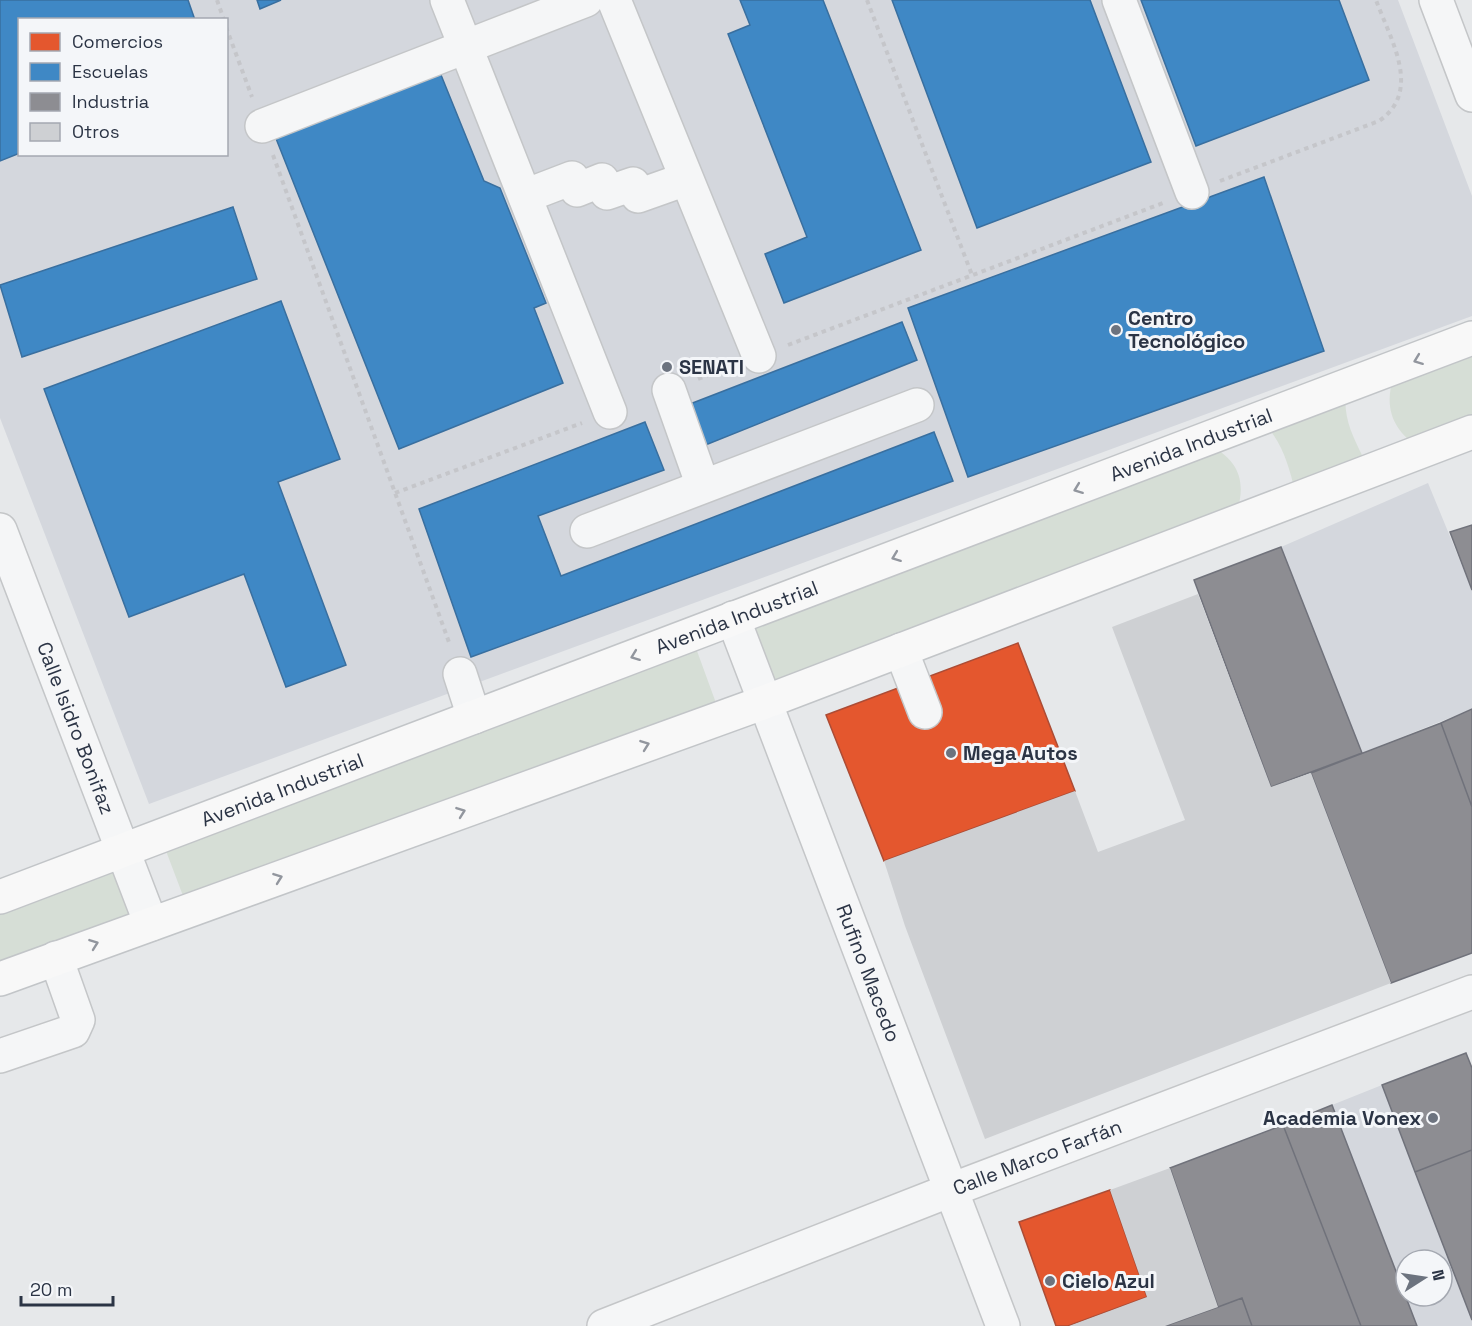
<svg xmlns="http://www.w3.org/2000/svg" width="1472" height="1326" viewBox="0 0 1472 1326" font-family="'Space Grotesk',sans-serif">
	<rect width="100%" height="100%" fill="#e6e8ea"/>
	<!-- built -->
	<path fill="#d4d7dd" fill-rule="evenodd" d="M 0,0 L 1398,0 L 1472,196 L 1472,316 L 149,804 L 0,418 ZM 20,20 L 226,20 L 226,154 L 20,154 Z
		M 1428,483 L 1472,590 L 1472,709 L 1362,753 L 1281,547 Z
		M 1382,1085 L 1472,1320 L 1472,1326 L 1417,1326 L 1332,1105 ZM 1406,1260 L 1442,1260 L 1442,1296 L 1406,1296 Z"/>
	<!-- green -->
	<path fill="#d6ded6" d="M 1472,345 L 1472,429 L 1421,449 C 1393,431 1383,408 1394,376 Z
		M 1346,392 C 1343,417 1352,435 1363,457 L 1293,483 C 1287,460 1280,440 1264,423 Z
		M 1207,444 C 1241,460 1248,485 1234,519 L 769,696 L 740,620 Z
		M 693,640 L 720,714 L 188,909 L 163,843 Z
		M 114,861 L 139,929 L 0,980 L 0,904 Z"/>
	<!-- shops -->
	<path fill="#e4572e" stroke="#ac4c35" stroke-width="1.5" d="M 1018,643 L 1075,791 L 884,861 L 826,715 Z
		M 1110,1190 L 1147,1297 L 1068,1326 L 1056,1326 L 1019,1222 Z"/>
	<!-- schools -->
	<path fill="#3f88c5" stroke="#396f9f" stroke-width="1.5" d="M 0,0 L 188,0 L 195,20 L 20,20 L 20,153 L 0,161 Z
		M 257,0 L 281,0 L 260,9 Z
		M 740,0 L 823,0 L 921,250 L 784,303 L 765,254 L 807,237 L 728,34 L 750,25 Z
		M 892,0 L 1090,0 L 1151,162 L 977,228 Z
		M 1141,0 L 1339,0 L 1369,80 L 1196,146 Z
		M 439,70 L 484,181 L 500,188 L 546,303 L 534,308 L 563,383 L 399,449 L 275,136 Z
		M 1264,177 L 1324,351 L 968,477 L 908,308 Z
		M 233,207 L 257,279 L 22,357 L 0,285 Z
		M 281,301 L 340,459 L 278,482 L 346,665 L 286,687 L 244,574 L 129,617 L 44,389 Z
		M 902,322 L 917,360 L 703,446 L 690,404 Z
		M 645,422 L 664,470 L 538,516 L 561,576 L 934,432 L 953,481 L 471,657 L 419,509 Z"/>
	<!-- industry -->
	<path fill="#8d8d92" stroke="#70727b" stroke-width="1.5" d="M 1472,525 L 1472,590 L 1450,532 Z
		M 1281,547 L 1362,753 L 1271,787 L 1194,580 Z
		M 1472,709 L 1472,807 L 1441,723 Z
		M 1441,723 L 1472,807 L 1472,953 L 1391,983 L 1311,773 Z
		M 1466,1053 L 1472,1068 L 1472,1150 L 1415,1172 L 1382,1085 Z
		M 1332,1105 L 1417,1326 L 1361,1326 L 1283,1125 Z
		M 1283,1125 L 1361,1326 L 1252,1326 L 1242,1298 L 1218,1307 L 1170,1168 Z
		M 1472,1150 L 1472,1320 L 1415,1172 Z
		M 1242,1298 L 1252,1326 L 1165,1326 L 1218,1307 Z"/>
	<!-- building -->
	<path fill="#ced0d3" d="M 1198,594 L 1271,787 L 1311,773 L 1391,983 L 985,1139 L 905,926 L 884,861 L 1075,791 L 1098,852 L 1185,820 L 1112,627 Z
		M 1170,1168 L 1218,1307 L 1165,1326 L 1069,1326 L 1147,1297 L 1110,1190 Z"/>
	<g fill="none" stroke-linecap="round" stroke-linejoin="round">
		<defs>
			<g id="minor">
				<path d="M 447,0 L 610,412"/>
				<path d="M 614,0 L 759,356"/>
				<path d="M 1119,0 L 1192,192"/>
				<path d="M 1436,0 L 1472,95"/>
				<path d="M 262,126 L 586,0"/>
				<path d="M 525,196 L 572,178 L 577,190 L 602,180 L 607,193 L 633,184 L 638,196 L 686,179"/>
				<path d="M 669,390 L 703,486"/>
				<path id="s1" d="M 0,530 L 151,924"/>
				<path d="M 587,531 L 917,405"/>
				<path id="s2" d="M 733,618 L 1003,1326"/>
				<path d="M 901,650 L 925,712"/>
				<path d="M 460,674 L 474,717"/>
				<path d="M 0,1056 L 73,1031 L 78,1020 L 56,958"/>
				<path id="s3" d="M 604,1326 L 951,1190 L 1472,992"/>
			</g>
			<g id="major">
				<path id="s4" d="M 0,897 L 1472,338"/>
				<path d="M 0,979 L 765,702 L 1472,432"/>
			</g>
		</defs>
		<!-- minor casing -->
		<use href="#minor" stroke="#c4c6c8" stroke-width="36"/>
		<!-- major casing -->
		<use href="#major" stroke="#c2c5c8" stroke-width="36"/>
		<!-- path -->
		<path stroke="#c5c6ca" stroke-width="4" stroke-dasharray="4.5 4.5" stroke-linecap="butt" d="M 217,0 L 224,20
			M 867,0 L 972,275
			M 226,27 L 252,97
			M 273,155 L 450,645
			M 1220,181 L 1379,121 C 1423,91 1390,39 1376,0
			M 788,345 L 1163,203
			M 698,379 L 731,366
			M 395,493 L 582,423"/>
		<!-- minor -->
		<use href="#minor" stroke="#f5f6f7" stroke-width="33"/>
		<!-- major -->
		<use href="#major" stroke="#f8f8f8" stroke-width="33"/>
	</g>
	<!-- one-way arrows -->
	<defs><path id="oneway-chevron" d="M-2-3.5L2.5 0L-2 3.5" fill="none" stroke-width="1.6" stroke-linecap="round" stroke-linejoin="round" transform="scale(1.5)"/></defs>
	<g stroke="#92969e">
		<use href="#oneway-chevron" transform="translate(1418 360) rotate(159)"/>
		<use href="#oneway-chevron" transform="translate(1078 489) rotate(159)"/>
		<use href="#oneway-chevron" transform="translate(896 557) rotate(159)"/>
		<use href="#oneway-chevron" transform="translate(635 656) rotate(159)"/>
		<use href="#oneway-chevron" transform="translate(645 745) rotate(-20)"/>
		<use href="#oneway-chevron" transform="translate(461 812) rotate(-20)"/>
		<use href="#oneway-chevron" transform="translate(278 878) rotate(-20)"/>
		<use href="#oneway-chevron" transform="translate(94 944) rotate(-20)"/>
	</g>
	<!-- markers -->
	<g fill="#6c737f" stroke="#f4f6f9" stroke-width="2">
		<circle cx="1116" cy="330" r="6"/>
		<circle cx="667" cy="367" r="6"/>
		<circle cx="951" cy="753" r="6"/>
		<circle cx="1433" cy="1118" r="6"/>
		<circle cx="1050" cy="1281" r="6"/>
	</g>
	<g text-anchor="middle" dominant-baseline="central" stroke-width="6" stroke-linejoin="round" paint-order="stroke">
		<!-- poi labels -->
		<g font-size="20" font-weight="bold" fill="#2b3445" stroke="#f4f6f9" text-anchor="start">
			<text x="1128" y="318">Centro<tspan x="1128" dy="23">Tecnológico</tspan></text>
			<text x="679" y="367">SENATI</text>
			<text x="963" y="753">Mega Autos</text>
			<text x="1421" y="1118" text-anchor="end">Academia Vonex</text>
			<text x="1062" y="1281">Cielo Azul</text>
		</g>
		<!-- street labels -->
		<g font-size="20" fill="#2b3445" stroke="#f4f6f9">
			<text stroke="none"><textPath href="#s4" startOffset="1274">Avenida Industrial</textPath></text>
			<text stroke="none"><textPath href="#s4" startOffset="788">Avenida Industrial</textPath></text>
			<text stroke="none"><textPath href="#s1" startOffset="212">Calle Isidro Bonifaz</textPath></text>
			<text stroke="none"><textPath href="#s4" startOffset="302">Avenida Industrial</textPath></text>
			<text stroke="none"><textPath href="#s2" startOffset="380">Rufino Macedo</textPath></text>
			<text stroke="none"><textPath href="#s3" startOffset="465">Calle Marco Farfán</textPath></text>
		</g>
	</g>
	<!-- legend -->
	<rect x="18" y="18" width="210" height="138" fill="#f4f6f9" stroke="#a4a8b1" stroke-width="1.5"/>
	<rect x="30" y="33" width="30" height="18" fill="#e4572e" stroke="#a4a8b1" stroke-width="1.5"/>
	<text x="72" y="48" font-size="18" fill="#2b3445">Comercios</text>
	<rect x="30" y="63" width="30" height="18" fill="#3f88c5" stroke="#a4a8b1" stroke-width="1.5"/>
	<text x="72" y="78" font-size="18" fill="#2b3445">Escuelas</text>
	<rect x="30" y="93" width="30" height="18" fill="#8d8d92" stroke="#a4a8b1" stroke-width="1.5"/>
	<text x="72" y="108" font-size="18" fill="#2b3445">Industria</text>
	<rect x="30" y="123" width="30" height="18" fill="#ced0d3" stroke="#a4a8b1" stroke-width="1.5"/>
	<text x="72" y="138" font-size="18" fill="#2b3445">Otros</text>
	<!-- north arrow -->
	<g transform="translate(1424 1278) rotate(78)"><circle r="28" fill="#f4f6f9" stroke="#a4a8b1" stroke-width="1.5"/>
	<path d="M0-4.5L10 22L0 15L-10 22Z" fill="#6c737f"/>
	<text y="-9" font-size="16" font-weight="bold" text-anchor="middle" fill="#2b3445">N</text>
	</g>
	<!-- scale -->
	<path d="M21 1296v9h92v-9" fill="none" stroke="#2b3445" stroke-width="3"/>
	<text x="30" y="1296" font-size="18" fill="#2b3445" stroke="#f4f6f9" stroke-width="4.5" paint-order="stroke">20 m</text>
</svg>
